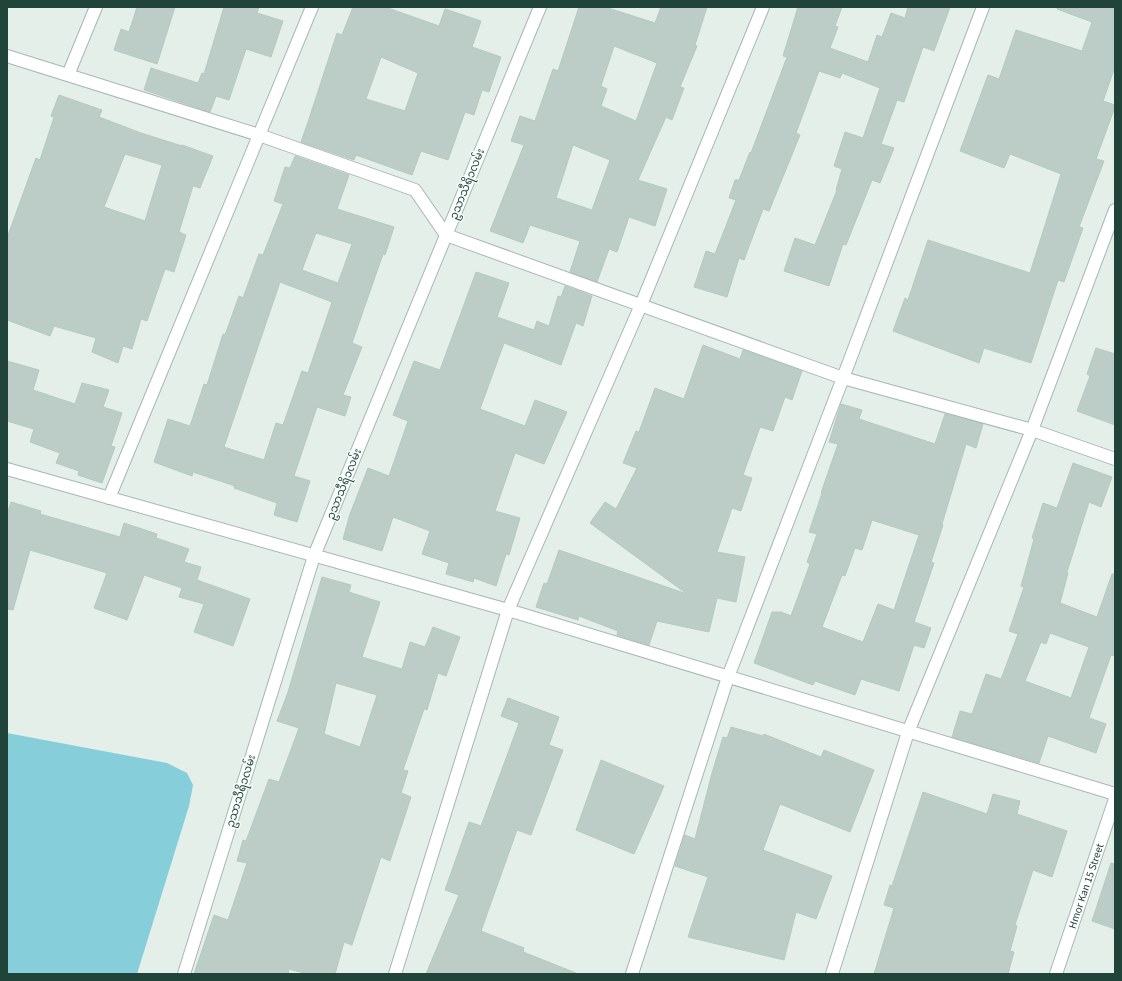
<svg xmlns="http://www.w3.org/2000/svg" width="1122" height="981" viewBox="0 0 1122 981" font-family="'Source Sans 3','Noto Sans Myanmar',sans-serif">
	<rect width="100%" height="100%" fill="#e4efea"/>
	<!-- water -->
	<path fill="#85ceda" d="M 7,733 L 167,763 L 187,773 L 193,785 L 189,806 L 137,974 L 7,974 Z"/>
	<!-- building -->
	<path fill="#bbcdc6" stroke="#b5cac1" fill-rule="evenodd" d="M 137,7 L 175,7 L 157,64 L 114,50 L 121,29 L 129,32 Z
		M 224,7 L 259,7 L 257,13 L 283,21 L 271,57 L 246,49 L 229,100 L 216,96 L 210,112 L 144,90 L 151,68 L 198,83 L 202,73 L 204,74 Z
		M 353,7 L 385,7 L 439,26 L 445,9 L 481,21 L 472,47 L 501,57 L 489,92 L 482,90 L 474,115 L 465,112 L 448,160 L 421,151 L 412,175 L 356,155 L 354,160 L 301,142 L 308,122 L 337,33 L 342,35 ZM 381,57 L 418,73 L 405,111 L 366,99 Z
		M 579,7 L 605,7 L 655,23 L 661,7 L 707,7 L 695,45 L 697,46 L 680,87 L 684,88 L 672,120 L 666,117 L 638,180 L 667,189 L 655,226 L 629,217 L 617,252 L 609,249 L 597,282 L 570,272 L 580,241 L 530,225 L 523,243 L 490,231 L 524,145 L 511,141 L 520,116 L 535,121 L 553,69 L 558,71 ZM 614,46 L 657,63 L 636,121 L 601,106 L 607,89 L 601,86 ZM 573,145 L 610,160 L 592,210 L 556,198 Z
		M 798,7 L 842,7 L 835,26 L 838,27 L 830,48 L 868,62 L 877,35 L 882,37 L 891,13 L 905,18 L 908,7 L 950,7 L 934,51 L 923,47 L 904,102 L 897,100 L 881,144 L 894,148 L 880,183 L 872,180 L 846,245 L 843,244 L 829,286 L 784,271 L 795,238 L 815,245 L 837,190 L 836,190 L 842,169 L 834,166 L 845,132 L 863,138 L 880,88 L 842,73 L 840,78 L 819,71 L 796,133 L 800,135 L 769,211 L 763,209 L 744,260 L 739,258 L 727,297 L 694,287 L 706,251 L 715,254 L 736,200 L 729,198 L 735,180 L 739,180 L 750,152 L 751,153 L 787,57 L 783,56 Z
		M 1058,7 L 1115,7 L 1115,67 L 1103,101 L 1115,105 L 1115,107 L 1096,159 L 1104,161 L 1079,227 L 1083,228 L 1064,282 L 1058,280 L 1031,363 L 984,348 L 979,363 L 893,331 L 905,298 L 908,300 L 928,240 L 1030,273 L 1061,174 L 1010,154 L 1004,168 L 960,151 L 988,75 L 999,79 L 1016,30 L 1082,51 L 1092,22 L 1057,9 Z
		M 59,95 L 102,110 L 99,117 L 141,133 L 182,146 L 182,145 L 213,156 L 200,188 L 193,186 L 179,232 L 186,235 L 174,272 L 165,269 L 147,321 L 141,319 L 132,349 L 123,346 L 118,363 L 92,352 L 96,338 L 54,326 L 50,336 L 7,320 L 7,238 L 36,158 L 40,160 L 54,117 L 51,116 ZM 125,154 L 162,165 L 145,221 L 104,207 Z
		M 295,156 L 349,175 L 337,209 L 394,227 L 385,255 L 383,254 L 352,343 L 362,347 L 343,395 L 351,397 L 345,416 L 317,407 L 294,476 L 310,481 L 297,522 L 274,515 L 277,503 L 234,488 L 235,486 L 193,472 L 192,476 L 154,462 L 168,419 L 190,426 L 204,384 L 207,385 L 223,334 L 225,335 L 239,296 L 243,298 L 259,254 L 263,255 L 283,204 L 274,201 L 285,167 L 290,168 ZM 316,233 L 352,244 L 338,283 L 302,270 ZM 280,282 L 332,302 L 308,373 L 302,371 L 283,425 L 276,423 L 264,460 L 224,447 Z
		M 476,272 L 509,283 L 497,317 L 534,330 L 537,321 L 549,326 L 558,296 L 561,297 L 565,286 L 592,296 L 583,326 L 576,323 L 561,365 L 504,343 L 480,409 L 525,426 L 535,400 L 567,412 L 544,464 L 515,453 L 495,511 L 520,518 L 509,555 L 506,554 L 496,586 L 474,578 L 473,582 L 446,574 L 449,563 L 422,554 L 430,531 L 393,517 L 382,551 L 343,539 L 350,514 L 368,468 L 389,476 L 408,421 L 393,415 L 414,361 L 440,370 Z
		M 703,345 L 740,359 L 743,350 L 802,371 L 792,400 L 785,397 L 773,431 L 760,427 L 743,475 L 752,478 L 741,511 L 732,508 L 717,552 L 745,557 L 736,602 L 717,598 L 709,632 L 657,621 L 649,645 L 617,635 L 618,631 L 579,616 L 578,620 L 536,607 L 544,583 L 547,584 L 559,550 L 687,594 L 590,523 L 605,502 L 616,509 L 637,468 L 623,463 L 636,431 L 639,432 L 655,388 L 684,399 Z
		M 1096,348 L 1115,354 L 1115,425 L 1077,411 L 1090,376 L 1087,374 Z
		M 7,361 L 39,370 L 33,390 L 75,404 L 82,383 L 109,390 L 103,407 L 122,413 L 111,446 L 115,447 L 102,483 L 78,475 L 79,471 L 56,463 L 60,453 L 30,442 L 34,429 L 7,421 Z
		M 841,404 L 862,410 L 859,419 L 935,444 L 945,414 L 983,424 L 976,448 L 966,444 L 942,524 L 943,525 L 931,562 L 934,563 L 914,622 L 931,628 L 924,648 L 914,645 L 899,691 L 861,679 L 855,695 L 815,681 L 813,685 L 754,663 L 772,612 L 781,612 L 791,616 L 810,564 L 807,562 L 817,534 L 809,532 L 822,493 L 821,493 L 838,444 L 829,442 ZM 872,520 L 919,535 L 894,610 L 878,604 L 863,642 L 822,627 L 842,575 L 845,576 L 855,548 L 862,550 Z
		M 1073,463 L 1112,477 L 1101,507 L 1089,502 L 1067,572 L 1068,573 L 1060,603 L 1097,617 L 1112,574 L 1115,574 L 1115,656 L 1111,655 L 1089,718 L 1106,724 L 1096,753 L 1048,736 L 1039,763 L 952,737 L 960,711 L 972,714 L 986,674 L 1001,679 L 1018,634 L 1009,631 L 1024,587 L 1021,586 L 1034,539 L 1032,538 L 1043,503 L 1057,508 ZM 1050,633 L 1089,647 L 1071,698 L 1025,681 L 1041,642 L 1046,644 Z
		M 11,502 L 41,511 L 40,514 L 120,537 L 124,523 L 157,534 L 156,538 L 189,549 L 184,562 L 201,567 L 197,580 L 250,599 L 233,646 L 194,632 L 204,604 L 179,597 L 182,588 L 144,575 L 127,620 L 94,608 L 107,573 L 30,550 L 13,610 L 7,609 L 7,514 Z
		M 322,577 L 351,585 L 349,592 L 380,602 L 362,657 L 402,669 L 410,642 L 425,647 L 433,627 L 460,637 L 446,676 L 438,673 L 427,710 L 424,709 L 403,770 L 408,771 L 401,793 L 411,797 L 390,861 L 381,857 L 352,945 L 344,942 L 335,974 L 308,974 L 289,969 L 288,974 L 194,974 L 214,915 L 228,920 L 247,863 L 237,861 L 243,840 L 246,841 L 269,779 L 279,782 L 299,728 L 277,721 L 288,692 ZM 336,683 L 377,695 L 360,747 L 324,734 Z
		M 508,698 L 559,717 L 549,745 L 563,750 L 531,835 L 517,830 L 481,931 L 524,948 L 523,952 L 576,973 L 576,974 L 426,974 L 459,895 L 445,890 L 469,822 L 481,826 L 519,723 L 501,716 Z
		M 731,727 L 763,736 L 764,734 L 821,757 L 824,750 L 874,770 L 850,832 L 780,804 L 763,850 L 832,876 L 816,919 L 796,912 L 784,960 L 688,937 L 708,877 L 675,866 L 685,835 L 695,839 L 712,773 L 723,737 L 727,738 Z
		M 601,760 L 664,786 L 634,854 L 576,830 Z
		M 923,792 L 987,814 L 993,794 L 1020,801 L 1017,814 L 1067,831 L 1052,877 L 1033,870 L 1015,925 L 1017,926 L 1010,951 L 1014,952 L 1008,974 L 874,974 L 894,908 L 884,905 L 890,885 L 892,886 Z
		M 1111,863 L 1115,864 L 1115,929 L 1092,921 Z"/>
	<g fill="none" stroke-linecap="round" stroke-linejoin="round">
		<defs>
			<g id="street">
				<path d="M 7,56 L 259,135 L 415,190 L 446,235 L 843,378 L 1032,430 L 1115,459"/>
				<path d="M 68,75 L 96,7"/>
				<path d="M 7,469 L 508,610 L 1115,794"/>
				<path d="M 109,498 L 312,7"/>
				<path d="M 184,974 L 314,556 L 540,7"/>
				<path d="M 395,974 L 508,610 L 641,305 L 763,7"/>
				<path d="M 632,974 L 728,677 L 843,378 L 983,7"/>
				<path d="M 832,974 L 908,732 L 1032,430 L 1115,210"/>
				<path id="s1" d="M 1056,974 L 1115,799"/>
			</g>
		</defs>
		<!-- street casing -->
		<use href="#street" stroke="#a5b8b2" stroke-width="14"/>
		<!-- street -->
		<use href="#street" stroke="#fff" stroke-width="12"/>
	</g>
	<g text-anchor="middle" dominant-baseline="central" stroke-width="3" stroke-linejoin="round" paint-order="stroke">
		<!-- street labels -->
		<g font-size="11" fill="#20433a" stroke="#f5fbf8">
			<text transform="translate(467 184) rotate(-68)">ဥသာသီရိ၁လမ်း</text>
			<text transform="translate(344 484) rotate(-68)">ဥသာသီရိ၁လမ်း</text>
			<text transform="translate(241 791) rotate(-73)">ဥသာသီရိ၁လမ်း</text>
			<text stroke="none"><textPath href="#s1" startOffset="93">Hmor Kan 15 Street</textPath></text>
		</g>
	</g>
	<!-- border -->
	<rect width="1122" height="981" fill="none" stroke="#20433a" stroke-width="16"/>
</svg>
